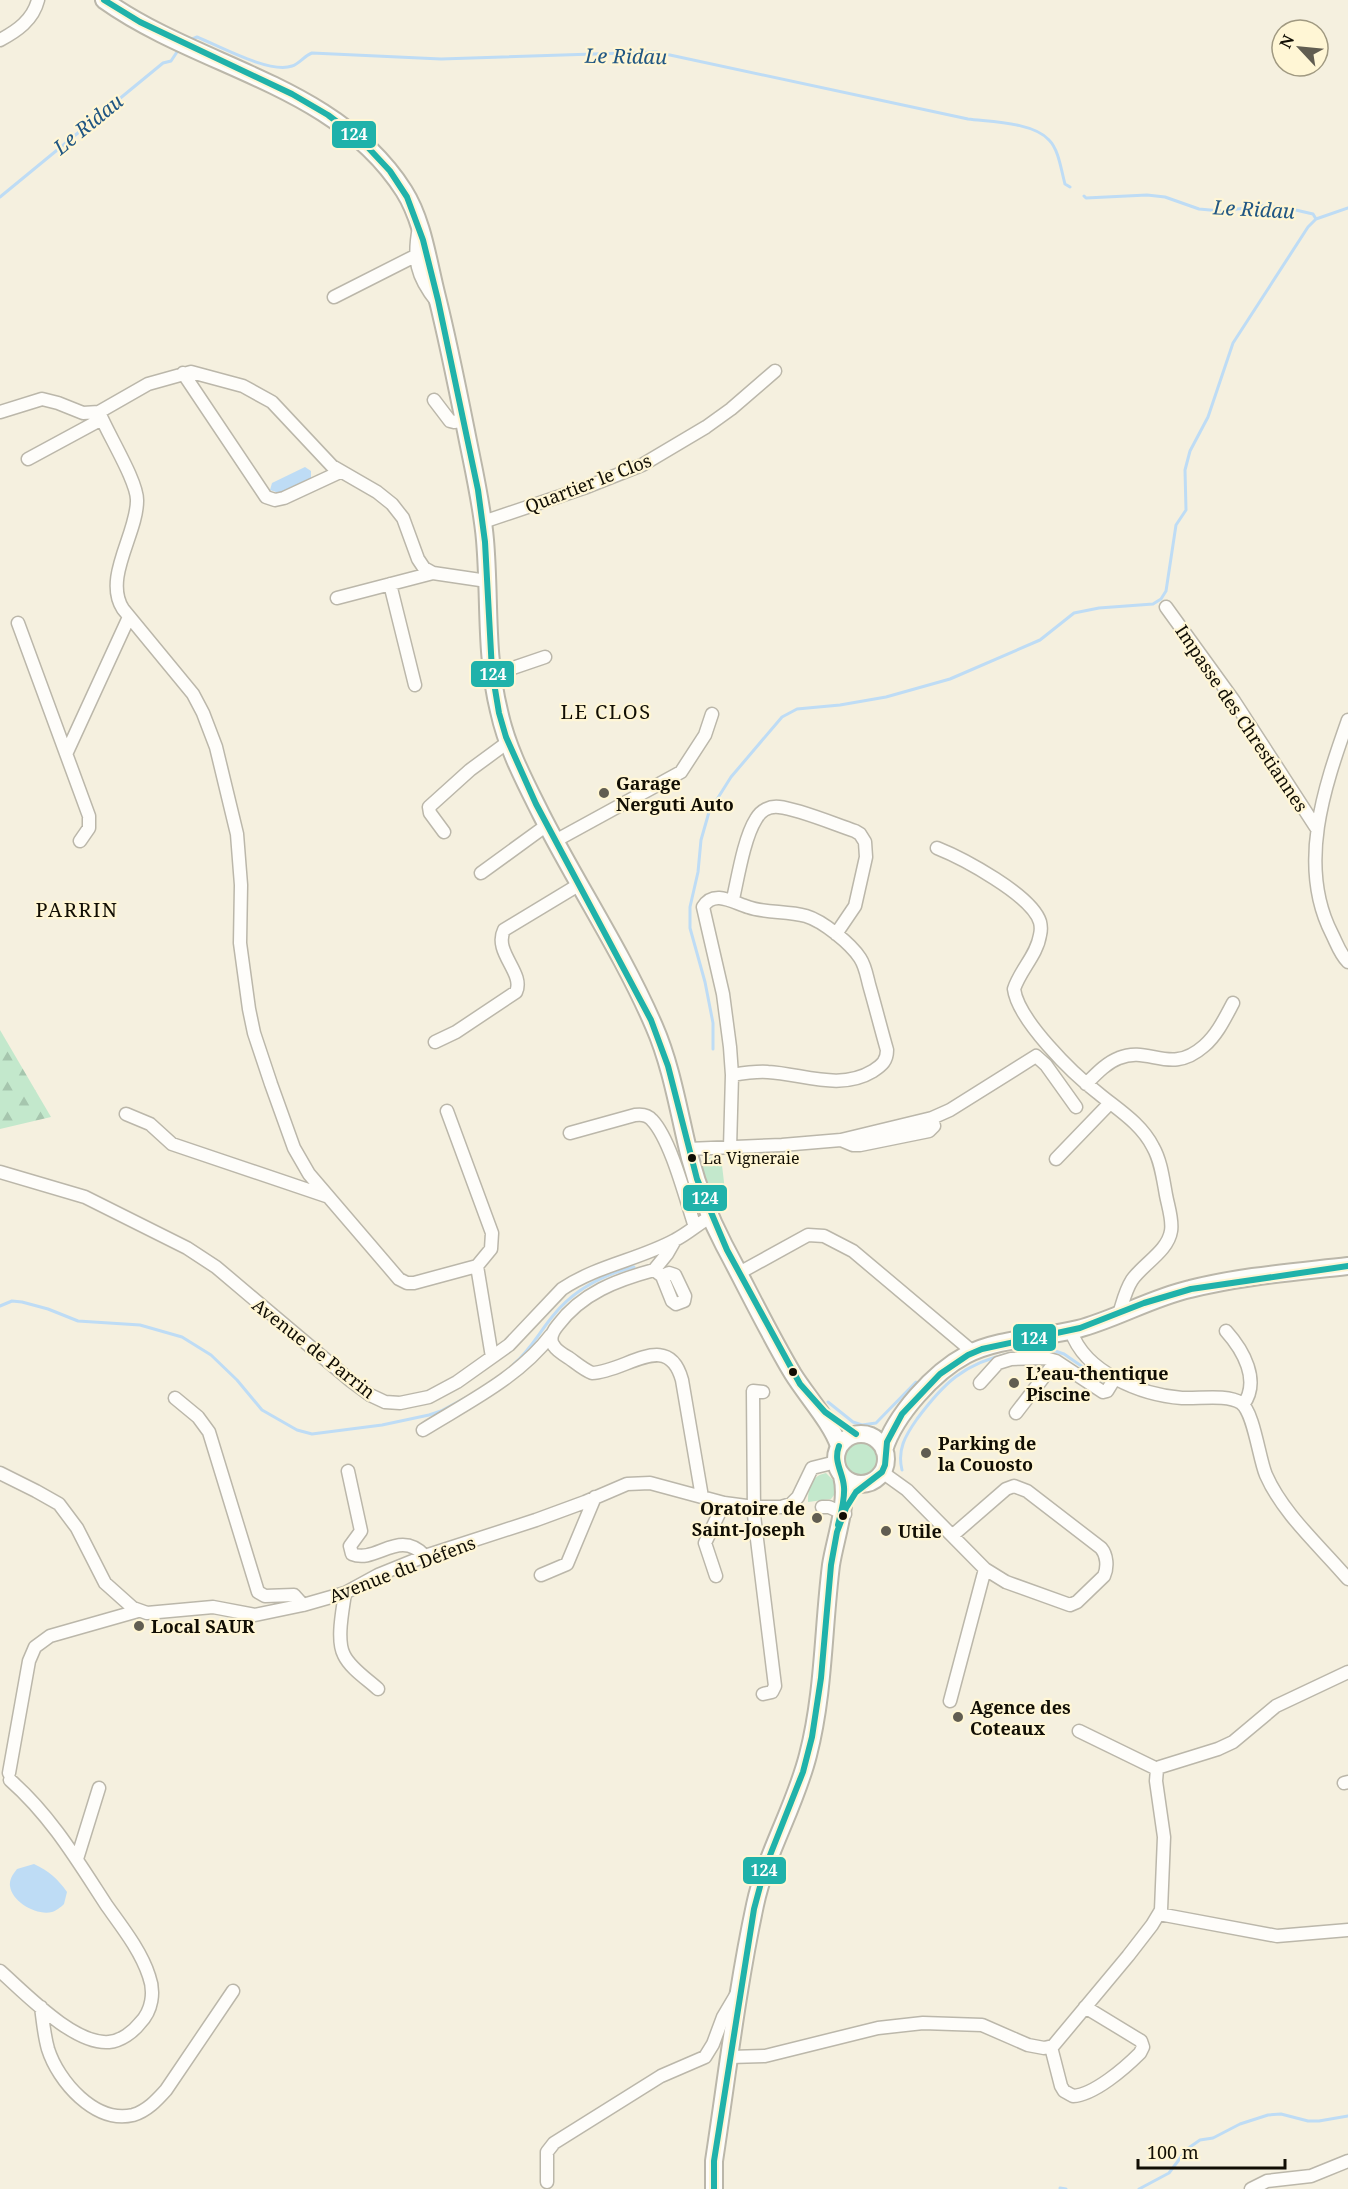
<svg xmlns="http://www.w3.org/2000/svg" width="1348" height="2189" viewBox="0 0 1348 2189" font-family="'Noto Serif',serif">
	<defs>
		<pattern id="forest-firs" width="22" height="20" patternUnits="userSpaceOnUse" patternTransform="scale(1.5)"><rect width="22" height="20" fill="#c3e8cc"/><path d="M5 1l3.5 6h-7zM16 11l3.5 6h-7z" fill="#a6c6ae"/></pattern>
	</defs>
	<rect width="100%" height="100%" fill="#f5f0df"/>
	<!-- green -->
	<path fill="#c3e8cc" d="M 721,1157 L 727,1207 L 712,1209 L 697,1168 L 706,1158 Z
		M842 1459a18 18 0 1 1 36 0a18 18 0 1 1-36 0Z
		M 826,1473 L 835,1482 L 834,1495 L 831,1499 L 808,1502 C 808,1488 811,1476 826,1473 Z"/>
	<!-- forest -->
	<path fill="url(#forest-firs)" d="M 0,1030 L 51,1117 L 0,1129 Z"/>
	<!-- water -->
	<path fill="#bedcf5" d="M 305,467 L 311,471 L 311,478 L 279,493 L 270,490 L 272,483 Z
		M 34,1864 C 49,1871 58,1879 67,1892 L 64,1904 C 61,1907 56,1911 52,1912 C 37,1916 12,1902 10,1886 C 9,1879 14,1873 17,1869 Z"/>
	<g fill="none" stroke-linecap="round" stroke-linejoin="round">
		<!-- stream -->
		<path stroke="#bedcf5" stroke-width="3" d="M 190,40 L 197,37 C 219,46 270,74 292,66 C 299,64 304,56 312,53 L 441,59 L 656,52 L 968,119 C 990,122 1033,122 1049,140 C 1059,150 1061,170 1065,184 L 1070,187
			M 1084,196 L 1086,198 L 1147,195 L 1165,197 L 1199,209 L 1221,211 L 1263,206 L 1287,208 L 1313,214 L 1316,219
			M 0,197 L 163,63 L 171,61 L 177,52
			M 713,1049 L 713,1023 L 705,982 L 690,928 L 690,907 L 698,872 L 701,840 L 709,812 L 731,777 L 782,717 L 797,709 L 840,705 L 886,697 L 950,679 L 1040,640 L 1074,613 L 1099,608 L 1153,604 L 1161,599 L 1166,591 L 1176,525 L 1186,510 L 1185,470 L 1190,451 L 1208,417 L 1233,343 L 1308,227 L 1316,219 L 1348,208
			M 0,1306 L 12,1301 L 22,1302 L 48,1309 L 78,1321 L 140,1325 L 182,1337 L 211,1355 L 237,1380 L 262,1410 L 297,1430 L 312,1434 L 382,1425 L 429,1415 L 441,1411 L 467,1397
			M 1015,1353 L 1055,1351 L 1064,1354 L 1103,1381
			M 514,1364 C 530,1350 539,1333 552,1317 C 573,1290 602,1275 634,1267
			M 828,1402 L 853,1422 L 862,1425 L 876,1423 L 916,1382
			M 902,1470 C 897,1450 905,1436 917,1419 C 943,1384 964,1363 1008,1354
			M 1060,2188 L 1066,2189
			M 1139,2189 L 1169,2173 L 1187,2149 L 1200,2140 L 1213,2138 L 1240,2124 L 1268,2115 L 1281,2114 L 1308,2121 L 1319,2121 L 1348,2116"/>
		<defs>
			<path id="street" d="M 0,40 C 17,31 33,20 38,0
				M 419,227 C 413,259 416,276 437,302
				M 334,297 L 415,256
				M 183,373 L 266,497 L 275,500 L 284,498 L 340,472
				M 434,400 L 450,421 L 454,422 L 464,420
				M 0,412 L 42,399 L 58,403 L 83,413 L 99,412 L 148,384 L 191,372 L 243,386 L 272,402 L 332,466 L 377,492 L 392,504 L 403,518 L 418,559 L 424,568 L 433,573 L 487,581
				M 99,412 C 107,433 138,482 137,501 C 137,534 103,578 123,609 L 193,694 L 203,713 L 216,747 L 237,834 L 241,885 L 240,943 L 249,1009 L 254,1033 L 271,1084 L 294,1148 L 309,1174 L 399,1279 L 407,1283 L 414,1283 L 477,1266 L 492,1357
				M 28,459 L 102,419
				M 483,522 L 584,488 L 642,465 L 706,427 L 731,409 L 775,371
				M 390,584 L 415,685
				M 337,598 L 433,573
				M 1166,607 L 1234,701 L 1317,829
				M 18,623 L 89,816 L 89,828 L 80,841
				M 492,675 L 545,657
				M 1348,720 C 1324,788 1297,866 1332,934 C 1337,944 1340,954 1348,962
				M 67,752 L 129,617
				M 444,832 L 430,813 L 429,807 L 470,770 L 508,742
				M 555,841 L 681,772 L 705,735 L 712,714
				M 937,848 C 962,858 1032,895 1040,922 C 1041,926 1041,931 1040,935 C 1037,955 1020,970 1014,989 C 1018,1020 1073,1074 1098,1093 C 1117,1109 1141,1123 1153,1147 C 1161,1161 1163,1179 1166,1195 C 1168,1206 1173,1220 1171,1231 C 1168,1251 1143,1264 1132,1280 C 1125,1291 1123,1302 1119,1314
				M 481,873 L 547,825
				M 733,899 C 738,877 744,838 756,819 C 761,810 770,806 779,807 C 799,809 834,824 855,831 L 860,834 L 865,842 L 866,857 L 855,906 L 836,934
				M 435,1042 L 456,1032 L 516,992 C 525,973 493,952 504,930 L 580,884
				M 1086,1084 C 1096,1074 1106,1063 1119,1058 C 1149,1045 1170,1076 1204,1046 C 1217,1035 1225,1018 1233,1003
				M 447,1111 L 492,1233 L 491,1249 L 477,1266
				M 126,1114 L 150,1124 L 172,1144 L 326,1196
				M 570,1133 L 635,1115 C 642,1114 648,1115 652,1120 C 671,1140 686,1200 695,1227
				M 841,1140 L 853,1145 L 860,1145 L 929,1131 L 934,1126 L 932,1118
				M 730,1148 L 732,1075 L 730,1047 L 723,994 L 703,907 C 714,889 734,903 748,907 C 764,913 787,911 806,916 C 823,921 851,944 860,958 C 866,967 867,978 870,988 C 876,1009 881,1029 887,1050 C 887,1061 882,1065 873,1071 C 840,1091 803,1074 768,1072 C 756,1071 744,1073 732,1075
				M 688,1149 L 782,1145 L 841,1140 L 932,1118 L 950,1110 L 1036,1056 L 1046,1065 L 1076,1107
				M 1056,1159 L 1110,1103
				M 0,1172 L 85,1197 L 187,1248 L 216,1267 L 351,1381 L 370,1395 L 385,1402 L 400,1403 L 429,1397 L 457,1382 L 509,1345 L 562,1289 C 598,1265 638,1260 675,1240 C 687,1234 698,1224 710,1217
				M 654,1270 L 667,1254 L 675,1240
				M 739,1273 L 808,1235 L 824,1236 L 853,1251 L 973,1352
				M 662,1276 L 669,1273 L 675,1275 L 685,1296 L 684,1301 L 676,1304 L 672,1301 L 662,1276 L 654,1270 C 617,1280 582,1293 558,1325 C 553,1331 548,1339 554,1346 C 557,1351 564,1355 569,1358 C 576,1363 584,1370 592,1373 C 626,1372 668,1329 682,1380 L 702,1497
				M 1071,1331 C 1085,1373 1142,1395 1182,1398 C 1199,1399 1227,1394 1241,1403 C 1254,1412 1259,1459 1266,1475 C 1283,1514 1321,1547 1348,1579
				M 1226,1331 C 1243,1350 1261,1381 1243,1405
				M 980,1383 L 998,1363 L 1011,1359 L 1045,1358 L 1056,1361 L 1103,1392 L 1107,1391 L 1115,1378
				M 763,1392 L 753,1391 L 754,1515 L 775,1686 L 772,1692 L 763,1694
				M 175,1398 L 198,1417 L 209,1432 L 258,1592 L 265,1596 L 294,1595 L 303,1605
				M 1016,1413 L 1056,1361
				M 423,1430 C 468,1402 518,1378 551,1335
				M 348,1471 L 361,1531 L 350,1546 L 352,1554 C 376,1564 399,1528 425,1556
				M 882,1472 L 907,1490 L 985,1569 L 950,1701
				M 0,1473 L 36,1491 L 59,1504 L 77,1528 L 105,1583 L 133,1608 L 147,1613 L 213,1607 L 255,1615 L 303,1605 L 345,1593 L 378,1575 L 425,1556 L 536,1520 L 585,1502 L 627,1484 L 650,1483 L 724,1503 L 754,1507 L 781,1507 L 791,1504 L 798,1497 L 812,1468 L 836,1462
				M 822,1507 L 829,1507 L 845,1514
				M 953,1535 L 1006,1489 L 1014,1486 L 1027,1491 L 1101,1548 C 1107,1555 1108,1567 1104,1576 L 1077,1602 L 1070,1605 L 1006,1582 L 985,1569
				M 541,1575 L 567,1564 L 595,1497
				M 716,1576 L 705,1543 L 724,1503
				M 345,1593 C 343,1609 336,1640 344,1655 C 350,1668 367,1679 378,1689
				M 1079,1731 L 1157,1769
				M 9,1773 L 29,1661 L 35,1647 L 50,1636 L 138,1611
				M 1344,1783 L 1348,1782
				M 77,1859 L 99,1788
				M 1159,1914 L 1277,1936 L 1348,1930
				M 0,1971 C 25,1993 74,2045 109,2042 C 121,2041 133,2032 140,2023 C 152,2011 155,1992 149,1976 C 141,1951 122,1927 107,1906 C 77,1860 51,1816 10,1780
				M 41,2007 C 43,2021 44,2035 48,2049 C 58,2081 95,2124 133,2115 C 147,2111 157,2100 166,2090 L 233,1991
				M 1051,2047 L 1061,2086 L 1064,2091 L 1073,2096 C 1094,2095 1125,2068 1140,2053 L 1143,2047 L 1141,2041 L 1085,2007
				M 730,2057 L 765,2056 L 878,2028 L 923,2023 L 982,2025 L 1028,2045 L 1044,2048 L 1053,2046 L 1128,1956 L 1152,1925 L 1161,1910 L 1164,1837 L 1156,1781 L 1157,1769 L 1160,1767 L 1218,1749 L 1233,1742 L 1276,1706 L 1348,1672
				M 547,2182 L 547,2152 L 554,2143 L 661,2076 L 705,2057 L 713,2044 L 723,2017 L 736,1995
				M 1251,2189 L 1267,2181 L 1311,2176 L 1348,2161"/>
			<path id="secondary" d="M 104,0 C 201,69 336,84 404,191 C 423,221 428,262 437,297 C 448,341 457,386 466,431 C 473,467 482,504 485,540 C 490,597 485,655 499,711 C 507,748 524,780 541,814 C 577,885 622,952 654,1026 C 672,1067 679,1114 690,1158 C 698,1188 710,1218 724,1245 C 747,1288 768,1332 793,1374 C 806,1395 832,1424 839,1446
				M836 1459a25 25 0 1 1 50 0a25 25 0 1 1-50 0Z
				M 884,1450 C 895,1415 934,1372 966,1355 C 998,1338 1043,1338 1078,1329 C 1116,1319 1151,1298 1190,1289 C 1241,1276 1296,1272 1348,1266
				M 714,2189 L 714,2161 C 727,2076 737,1989 755,1905 C 766,1853 795,1807 808,1755 C 824,1693 823,1629 831,1565 C 835,1539 849,1501 842,1476"/>
		</defs>
		<!-- street casing -->
		<use href="#street" stroke="#bbb7aa" stroke-width="15"/>
		<!-- secondary casing -->
		<use href="#secondary" stroke="#bbb7aa" stroke-width="20"/>
		<!-- street -->
		<use href="#street" stroke="#fefdfa" stroke-width="12"/>
		<!-- secondary -->
		<use href="#secondary" stroke="#fefdfa" stroke-width="16"/>
		<defs>
			<path id="bus-1" d="M 104,0 L 140,22 L 292,94 L 328,115 L 361,140 L 390,171 L 407,197 L 423,240 L 438,300 L 478,490 L 485,542 L 492,671 L 499,713 L 506,737 L 536,804 L 651,1020 L 668,1066 L 697,1179 L 727,1250 L 800,1384 L 825,1412 L 856,1434
				M 838,1525 C 841,1513 845,1500 844,1487 C 843,1472 833,1462 839,1446
				M 714,2189 L 714,2161 L 754,1909 L 765,1868 L 803,1772 L 812,1737 L 821,1678 L 831,1565 L 837,1532 L 846,1508 L 856,1492 L 882,1472 L 885,1465 L 887,1442 L 902,1414 L 940,1374 L 968,1355 L 982,1349 L 1080,1328 L 1144,1303 L 1191,1289 L 1348,1266"/>
		</defs>
		<!-- bus-1 casing -->
		<use href="#bus-1" stroke="#fff6d5" stroke-width="10"/>
		<!-- bus-1 -->
		<use href="#bus-1" stroke="#20b2aa" stroke-width="6"/>
	</g>
	<!-- markers -->
	<g fill="#615d51" stroke="#fff6d5" stroke-width="2">
		<circle cx="604" cy="793" r="6"/>
		<circle cx="1014" cy="1383" r="6"/>
		<circle cx="926" cy="1453" r="6"/>
		<circle cx="817" cy="1518" r="6"/>
		<circle cx="886" cy="1531" r="6"/>
		<circle cx="139" cy="1626" r="6"/>
		<circle cx="958" cy="1717" r="6"/>
	</g>
	<g fill="#110e04" stroke="#fff6d5" stroke-width="2">
		<circle cx="692" cy="1158" r="5"/>
		<circle cx="793" cy="1372" r="5"/>
		<circle cx="843" cy="1516" r="5"/>
	</g>
	<g text-anchor="middle" dominant-baseline="central" stroke-width="4.5" stroke-linejoin="round" paint-order="stroke">
		<!-- bus labels -->
		<g font-size="16" fill="#110e04" stroke="#fff6d5" text-anchor="start">
			<text x="703" y="1158">La Vigneraie</text>
		</g>
		<!-- street labels -->
		<g font-size="18" fill="#110e04" stroke="#fff6d5">
			<text transform="translate(588 483) rotate(-21)">Quartier le Clos</text>
			<text transform="translate(1242 718) rotate(56)">Impasse des Chrestiannes</text>
			<text transform="translate(314 1348) rotate(38)">Avenue de Parrin</text>
			<text transform="translate(402 1569) rotate(-21)">Avenue du Défens</text>
		</g>
		<!-- poi labels -->
		<g font-size="18" font-weight="bold" fill="#110e04" stroke="#fff6d5" text-anchor="start">
			<text x="616" y="783">Garage<tspan x="616" dy="21">Nerguti Auto</tspan></text>
			<text x="1026" y="1373">L’eau-thentique<tspan x="1026" dy="21">Piscine</tspan></text>
			<text x="938" y="1443">Parking de<tspan x="938" dy="21">la Couosto</tspan></text>
			<text x="805" y="1508" text-anchor="end">Oratoire de<tspan x="805" dy="21">Saint-Joseph</tspan></text>
			<text x="898" y="1531">Utile</text>
			<text x="151" y="1626">Local SAUR</text>
			<text x="970" y="1707">Agence des<tspan x="970" dy="21">Coteaux</tspan></text>
		</g>
		<!-- water labels -->
		<g font-size="20" font-style="italic" fill="#205683" stroke="#fff6d5">
			<text transform="translate(626 56) rotate(1)">Le Ridau</text>
			<text transform="translate(88 124) rotate(-39)">Le Ridau</text>
			<text transform="translate(1254 209) rotate(3)">Le Ridau</text>
		</g>
		<!-- neighbourhood labels -->
		<g font-size="20" letter-spacing="1.5" fill="#110e04" stroke="#fff6d5">
			<text x="606" y="711">LE CLOS</text>
			<text x="77" y="909">PARRIN</text>
		</g>
	</g>
	<g stroke="#fff6d5" stroke-width="2">
		<rect x="331" y="120" width="46" height="29" rx="6" fill="#20b2aa"/>
		<rect x="470" y="660" width="45" height="28" rx="6" fill="#20b2aa"/>
		<rect x="682" y="1184" width="46" height="28" rx="6" fill="#20b2aa"/>
		<rect x="1012" y="1323" width="45" height="29" rx="6" fill="#20b2aa"/>
		<rect x="742" y="1856" width="45" height="29" rx="6" fill="#20b2aa"/>
	</g>
	<g font-size="16" text-anchor="middle" font-weight="bold" fill="#fff">
		<text x="354" y="140">124</text>
		<text x="493" y="680">124</text>
		<text x="705" y="1204">124</text>
		<text x="1034" y="1344">124</text>
		<text x="764" y="1876">124</text>
	</g>
	<!-- north arrow -->
	<g transform="translate(1300 48) rotate(296)"><circle r="28" fill="#fff6d5" stroke="#a09981" stroke-width="1.5"/>
	<path d="M0-4.5L10 22L0 15L-10 22Z" fill="#615d51"/>
	<text y="-9" font-size="16" font-weight="bold" text-anchor="middle" fill="#110e04">N</text>
	</g>
	<!-- scale -->
	<path d="M1138 2159v9h147v-9" fill="none" stroke="#110e04" stroke-width="3"/>
	<text x="1147" y="2159" font-size="18" fill="#110e04" stroke="#fff6d5" stroke-width="4.5" paint-order="stroke">100 m</text>
</svg>
